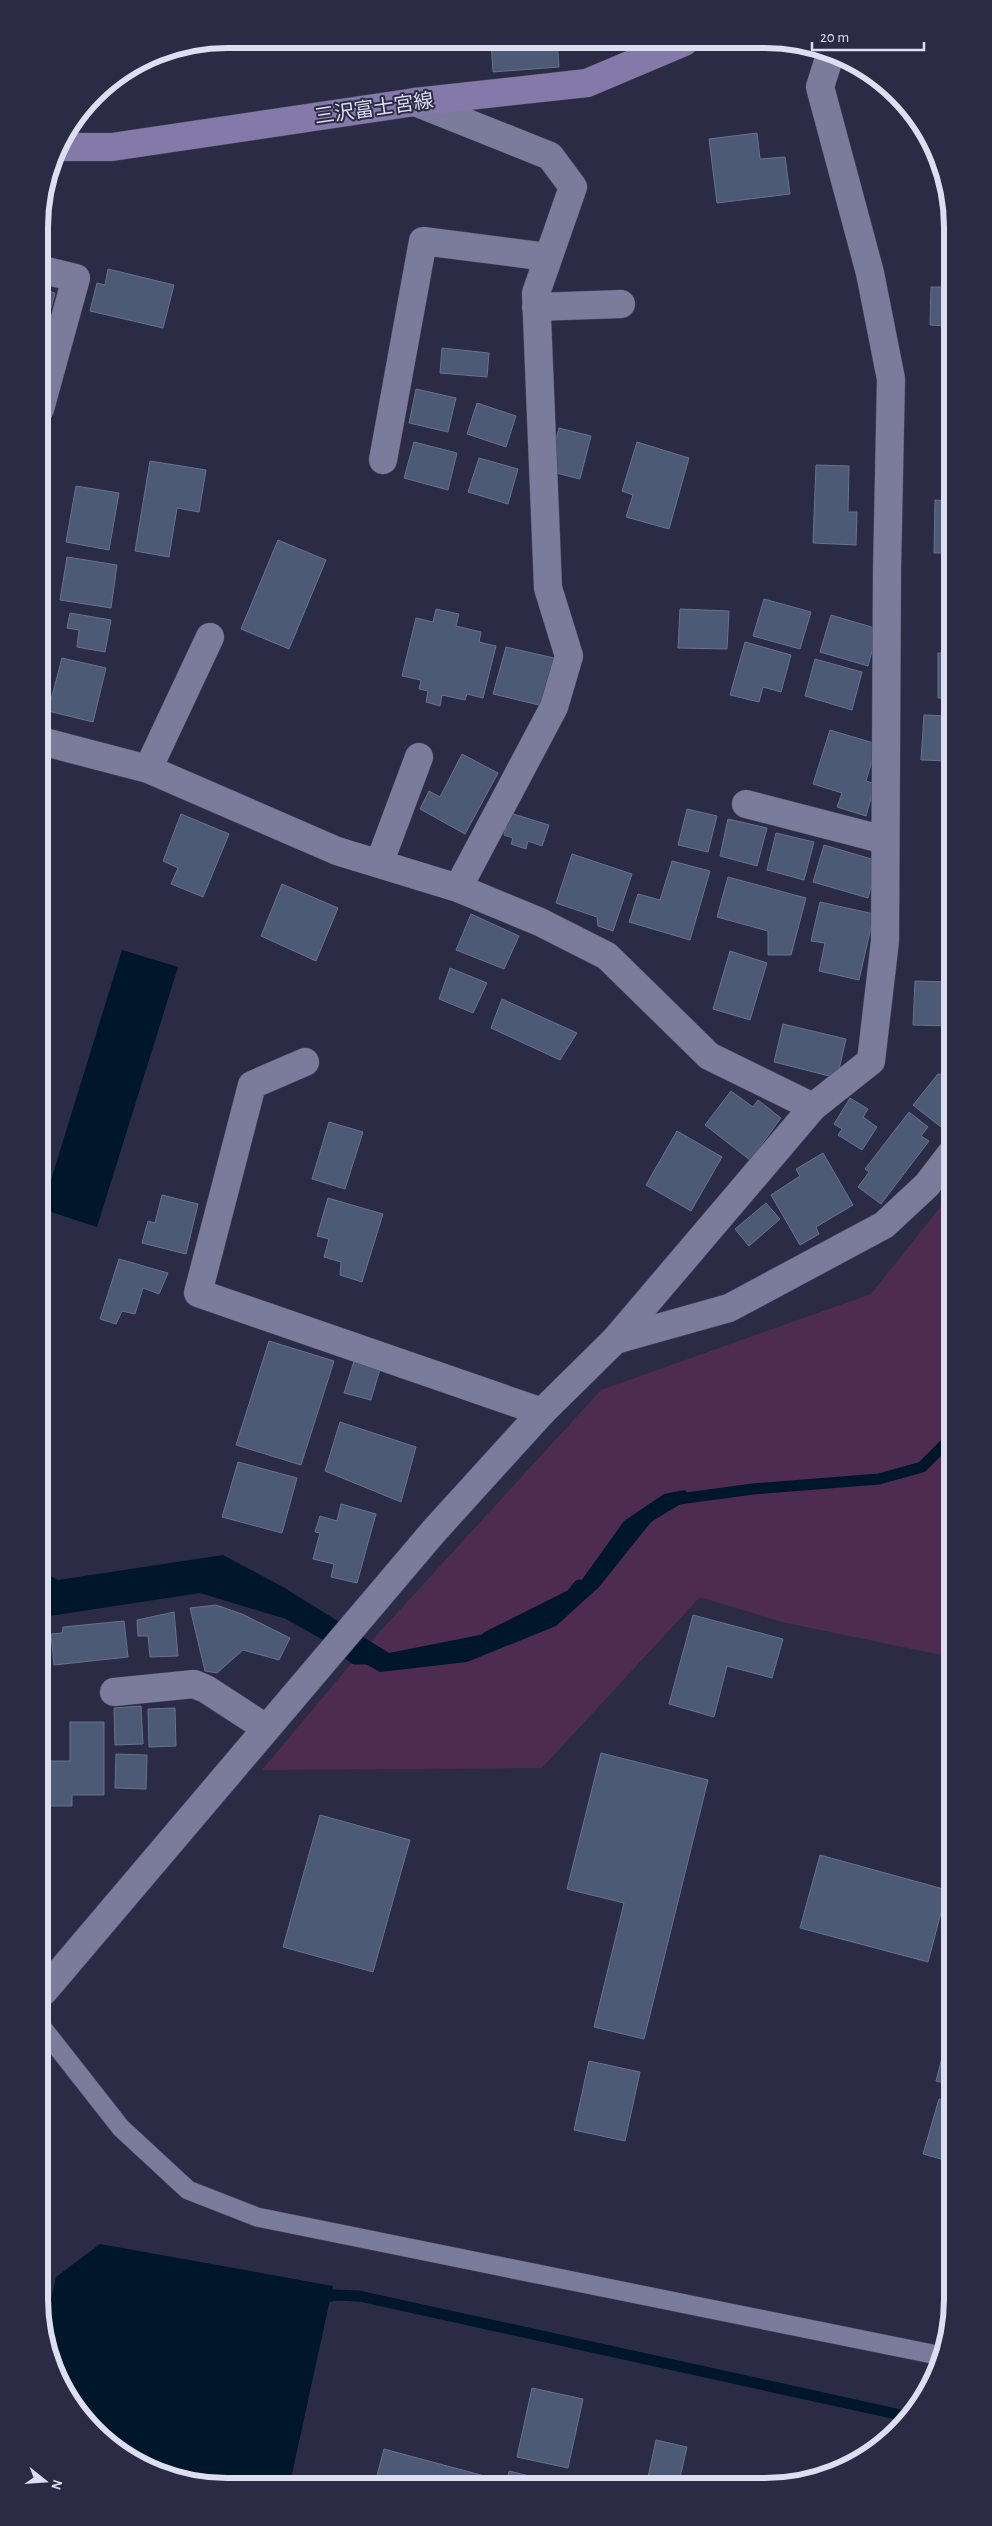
<svg xmlns="http://www.w3.org/2000/svg" width="992" height="2526" viewBox="0 0 992 2526" font-family="'Alegreya Sans','Noto Sans JP',sans-serif">
	<rect width="100%" height="100%" fill="#2b2b45"/>
	<!-- green -->
	<path fill="#4e2c51" d="M 950,1195 L 951,1657 L 782,1622 L 700,1597 L 542,1768 L 262,1770 L 355,1659 L 601,1390 L 871,1294 Z"/>
	<!-- water -->
	<path fill="#00162a" d="M 122,950 L 178,967 L 97,1227 L 42,1209 Z
		M 685,1490 L 692,1497 L 651,1522 L 599,1587 L 556,1626 L 467,1662 L 380,1672 L 286,1619 L 200,1593 L 43,1617 L 43,1572 L 58,1580 L 223,1555 L 283,1587 L 389,1653 L 500,1631 L 571,1595 L 624,1521 L 664,1494 Z
		M 100,2244 L 333,2286 L 290,2483 L 190,2484 L 144,2468 L 103,2440 L 64,2393 L 45,2348 L 45,2328 L 56,2277 Z"/>
	<g fill="none" stroke-linecap="round" stroke-linejoin="round">
		<!-- stream -->
		<path stroke="#00162a" stroke-width="11" d="M 679,1499 L 753,1489 L 879,1479 L 922,1467 L 950,1439
			M 487,1637 L 571,1595 L 579,1585
			M 339,1647 L 355,1659 L 372,1659
			M 320,2304 L 321,2299 L 334,2295 L 359,2296 L 910,2417"/>
	</g>
	<!-- building -->
	<path fill="#4c5a75" stroke="#657390" d="M 491,40 L 557,41 L 559,67 L 493,72 Z
		M 757,133 L 760,159 L 785,157 L 790,194 L 717,203 L 709,139 Z
		M 48,182 L 54,183 L 48,199 L 53,201 L 44,227 L 39,226 L 39,214 Z
		M 108,269 L 174,285 L 163,328 L 90,311 L 97,283 L 105,285 Z
		M 931,287 L 947,287 L 947,326 L 930,325 Z
		M 39,288 L 55,293 L 40,349 Z
		M 442,348 L 489,353 L 487,377 L 440,373 Z
		M 416,389 L 456,398 L 448,432 L 409,423 Z
		M 477,403 L 516,416 L 506,447 L 467,434 Z
		M 559,428 L 591,436 L 580,479 L 548,471 Z
		M 414,442 L 457,453 L 448,490 L 404,478 Z
		M 637,442 L 689,458 L 669,529 L 626,517 L 633,495 L 622,491 Z
		M 479,458 L 518,469 L 508,504 L 468,492 Z
		M 150,461 L 206,470 L 199,512 L 177,508 L 169,557 L 135,551 Z
		M 816,465 L 849,466 L 848,512 L 857,512 L 856,545 L 813,543 Z
		M 76,486 L 119,493 L 109,550 L 66,542 Z
		M 935,500 L 948,501 L 948,553 L 934,553 Z
		M 278,540 L 326,560 L 289,649 L 241,629 Z
		M 67,557 L 117,565 L 111,608 L 60,600 Z
		M 764,599 L 811,612 L 800,649 L 753,636 Z
		M 436,609 L 459,614 L 456,626 L 481,632 L 479,642 L 496,646 L 483,698 L 467,694 L 465,700 L 442,695 L 440,706 L 426,702 L 428,691 L 419,689 L 421,680 L 402,676 L 416,618 L 433,622 Z
		M 680,609 L 729,611 L 727,649 L 678,648 Z
		M 70,613 L 111,620 L 105,652 L 77,647 L 79,630 L 67,628 Z
		M 831,615 L 878,629 L 868,666 L 820,652 Z
		M 745,642 L 791,655 L 781,692 L 763,687 L 759,702 L 730,695 Z
		M 506,647 L 554,658 L 543,706 L 493,694 Z
		M 938,653 L 948,653 L 948,698 L 938,698 Z
		M 62,658 L 106,668 L 93,722 L 48,711 Z
		M 815,659 L 862,672 L 852,710 L 805,696 Z
		M 924,715 L 948,716 L 949,761 L 921,760 Z
		M 830,730 L 877,744 L 866,781 L 875,784 L 866,816 L 837,807 L 842,793 L 813,784 Z
		M 462,754 L 498,773 L 465,834 L 420,809 L 429,791 L 440,797 Z
		M 687,809 L 717,816 L 708,852 L 678,845 Z
		M 510,813 L 549,825 L 542,846 L 528,841 L 526,849 L 511,844 L 513,838 L 504,835 Z
		M 181,814 L 229,834 L 203,897 L 171,884 L 178,868 L 163,861 Z
		M 728,819 L 767,828 L 757,866 L 720,856 Z
		M 776,833 L 814,842 L 804,880 L 767,870 Z
		M 824,845 L 878,861 L 868,898 L 813,882 Z
		M 572,854 L 632,874 L 613,931 L 598,926 L 597,917 L 556,903 Z
		M 672,861 L 710,871 L 690,940 L 629,922 L 638,894 L 660,900 Z
		M 728,877 L 806,898 L 791,955 L 768,955 L 768,931 L 717,917 Z
		M 282,884 L 338,908 L 316,961 L 261,936 Z
		M 820,902 L 874,914 L 859,980 L 819,971 L 825,943 L 811,941 Z
		M 471,914 L 519,936 L 504,969 L 456,950 Z
		M 730,951 L 767,963 L 750,1020 L 713,1009 Z
		M 450,968 L 487,983 L 473,1013 L 439,999 Z
		M 915,981 L 949,982 L 949,1026 L 913,1025 Z
		M 502,999 L 577,1033 L 560,1060 L 491,1028 Z
		M 783,1024 L 846,1039 L 837,1078 L 774,1062 Z
		M 938,1074 L 949,1075 L 950,1126 L 946,1131 L 913,1105 Z
		M 731,1091 L 753,1107 L 758,1100 L 781,1118 L 750,1160 L 705,1125 Z
		M 850,1098 L 868,1109 L 863,1117 L 877,1127 L 862,1150 L 838,1135 L 842,1129 L 834,1124 Z
		M 909,1112 L 928,1127 L 921,1136 L 929,1141 L 881,1204 L 858,1187 L 869,1172 L 865,1169 Z
		M 329,1122 L 363,1132 L 345,1189 L 312,1179 Z
		M 677,1131 L 722,1157 L 691,1211 L 646,1185 Z
		M 823,1153 L 853,1205 L 816,1227 L 819,1234 L 800,1245 L 771,1195 L 800,1176 L 796,1169 Z
		M 162,1195 L 198,1204 L 186,1254 L 142,1243 L 148,1221 L 155,1223 Z
		M 328,1198 L 383,1214 L 362,1282 L 340,1275 L 341,1262 L 324,1257 L 329,1239 L 317,1236 Z
		M 766,1203 L 780,1219 L 749,1246 L 735,1229 Z
		M 119,1259 L 168,1273 L 159,1294 L 143,1288 L 135,1314 L 122,1311 L 116,1324 L 100,1319 Z
		M 269,1341 L 334,1361 L 301,1465 L 236,1445 Z
		M 354,1361 L 380,1369 L 371,1400 L 344,1393 Z
		M 340,1422 L 416,1447 L 401,1502 L 325,1471 Z
		M 238,1462 L 297,1478 L 282,1533 L 222,1517 Z
		M 341,1504 L 376,1514 L 357,1583 L 331,1577 L 334,1564 L 313,1559 L 320,1533 L 315,1532 L 320,1516 L 337,1521 Z
		M 216,1605 L 242,1614 L 290,1638 L 279,1660 L 243,1650 L 217,1673 L 205,1671 L 190,1608 Z
		M 174,1612 L 178,1656 L 150,1657 L 148,1636 L 138,1636 L 137,1620 Z
		M 693,1615 L 783,1639 L 772,1678 L 727,1666 L 714,1717 L 669,1704 Z
		M 124,1621 L 128,1657 L 54,1665 L 51,1634 L 62,1633 L 63,1627 Z
		M 141,1706 L 143,1744 L 115,1745 L 114,1708 Z
		M 175,1708 L 176,1746 L 149,1747 L 148,1709 Z
		M 70,1722 L 104,1722 L 104,1795 L 72,1795 L 72,1806 L 47,1806 L 48,1761 L 70,1761 Z
		M 601,1753 L 708,1780 L 644,2039 L 594,2027 L 624,1903 L 567,1889 Z
		M 116,1754 L 147,1755 L 146,1789 L 115,1788 Z
		M 320,1815 L 410,1840 L 373,1972 L 283,1947 Z
		M 820,1855 L 947,1890 L 928,1962 L 800,1928 Z
		M 952,2018 L 952,2085 L 936,2081 Z
		M 589,2061 L 640,2072 L 625,2141 L 574,2130 Z
		M 939,2099 L 952,2102 L 952,2162 L 923,2154 Z
		M 532,2388 L 583,2399 L 568,2468 L 517,2457 Z
		M 656,2440 L 687,2447 L 679,2482 L 647,2482 Z
		M 384,2449 L 492,2478 L 491,2482 L 375,2483 Z
		M 509,2471 L 553,2482 L 507,2482 Z"/>
	<g fill="none" stroke-linecap="round" stroke-linejoin="round">
		<defs>
			<path id="service" d="M 44,2030 L 121,2128 L 188,2190 L 257,2217 L 942,2356"/>
			<path id="minor" d="M 415,102 L 550,156 L 573,187 L 536,293 L 548,588 L 569,656 L 554,707 L 458,888
				M 39,269 L 76,278 L 40,409
				M 536,307 L 621,304
				M 383,460 L 423,241 L 547,257
				M 41,741 L 148,769 L 337,851 L 458,888 L 540,922 L 607,956 L 709,1056 L 813,1107 L 615,1340
				M 148,769 L 210,637
				M 746,804 L 885,840
				M 379,864 L 419,757
				M 305,1062 L 252,1085 L 198,1293 L 542,1412
				M 813,1107 L 871,1061 L 885,941 L 887,571 L 891,379 L 870,273 L 820,87 L 831,52
				M 114,1692 L 194,1684 L 206,1689 L 266,1728"/>
			<path id="tertiary" d="M 44,1991 L 434,1531 L 542,1412 L 615,1340 L 729,1308 L 884,1225 L 927,1185 L 950,1155"/>
			<path id="secondary" d="M 57,147 L 112,147 L 415,102 L 587,83 L 684,42"/>
		</defs>
		<!-- service casing -->
		<use href="#service" stroke="#48475e" stroke-width="20"/>
		<!-- minor casing -->
		<use href="#minor" stroke="#48475e" stroke-width="29"/>
		<!-- tertiary casing -->
		<use href="#tertiary" stroke="#48475e" stroke-width="29"/>
		<!-- secondary casing -->
		<use href="#secondary" stroke="#48475e" stroke-width="29"/>
		<!-- service -->
		<use href="#service" stroke="#7b7b9b" stroke-width="19"/>
		<!-- minor -->
		<use href="#minor" stroke="#7b7b9b" stroke-width="28"/>
		<!-- tertiary -->
		<use href="#tertiary" stroke="#7b7b9b" stroke-width="28"/>
		<!-- secondary -->
		<use href="#secondary" stroke="#8479a8" stroke-width="28"/>
	</g>
	<g text-anchor="middle" dominant-baseline="central" stroke-width="4" stroke-linejoin="round" paint-order="stroke">
		<!-- street labels -->
		<g font-size="20" fill="#dddef0" stroke="#2b2b45">
			<text transform="translate(374 109) rotate(-8)">三沢富士宮線</text>
		</g>
	</g>
	<!-- crop -->
	<path d="M0 0H992V2526H0ZM227 48H765A179 179 0 0 1 944 227V2299A179 179 0 0 1 765 2478H227A179 179 0 0 1 48 2299V227A179 179 0 0 1 227 48Z" fill="#2b2b45" fill-rule="evenodd"/>
	<path fill="none" stroke="#dddef0" stroke-width="6" d="M227 48H765A179 179 0 0 1 944 227V2299A179 179 0 0 1 765 2478H227A179 179 0 0 1 48 2299V227A179 179 0 0 1 227 48Z"/>
	<!-- north arrow -->
	<g transform="translate(45 2481) rotate(107)" stroke="#2b2b45" stroke-width="4" paint-order="stroke">
	<path d="M0-4L9 19L0 12L-9 19Z" fill="#dddef0"/>
	<text y="-8" font-size="14" font-weight="bold" text-anchor="middle" fill="#dddef0">N</text>
	</g>
	<!-- scale -->
	<path d="M812 42v8h112v-8" fill="none" stroke="#dddef0" stroke-width="2.5"/>
	<text x="820" y="42" font-size="15" fill="#dddef0" stroke="#2b2b45" stroke-width="4" paint-order="stroke">20 m</text>
</svg>
